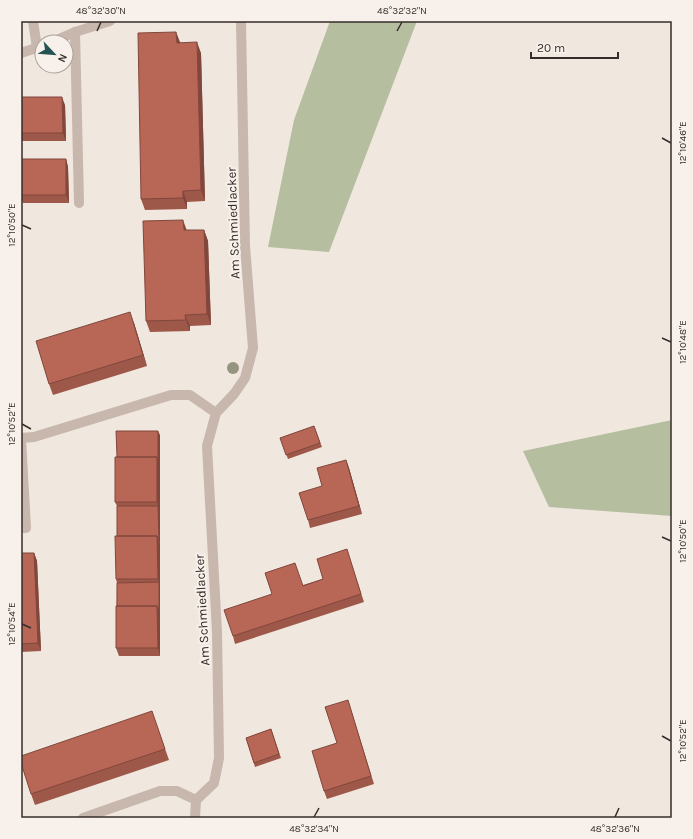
<svg xmlns="http://www.w3.org/2000/svg" width="693" height="839" viewBox="0 0 693 839" font-family="Karla,sans-serif">
	<rect width="100%" height="100%" fill="#f0e7df"/>
	<!-- green -->
	<path fill="#b6bea0" d="M 330,21 L 417,21 L 329,252 L 268,247 L 294,120 Z
		M 672,420 L 672,516 L 549,507 L 523,451 Z"/>
	<g fill="none" stroke-linecap="round" stroke-linejoin="round">
		<!-- service -->
		<path stroke="#c7b7ac" stroke-width="10" d="M 75,32 L 79,203"/>
		<!-- minor -->
		<path stroke="#c7b7ac" stroke-width="10" d="M 33,21 L 37,48
			M 52,42 L 75,32 L 110,21
			M 21,53 L 42,46
			M 21,438 L 34,437 L 171,395 L 190,395 L 216,413
			M 21,528 L 26,528 L 21,439
			M 83,818 L 160,791 L 177,791 L 196,800
			M 195,818 L 196,800 L 214,783 L 219,758 L 217,632 L 207,446 L 216,413 L 234,394 L 245,378 L 253,348 L 245,246 L 241,21"/>
	</g>
	<!-- trees -->
	<circle fill="#94947f" cx="233" cy="368" r="6"/>
	<!-- wall -->
	<path fill="#9e5849" d="M 176,32 L 180,42 L 201,53 L 205,201 L 187,202 L 187,209 L 145,210 L 141,199 Z
		M 21,97 L 65,105 L 66,141 L 21,141 Z
		M 21,159 L 66,159 L 68,167 L 69,203 L 23,203 L 21,198 Z
		M 187,230 L 204,230 L 208,241 L 211,325 L 190,326 L 190,331 L 150,332 L 146,321 Z
		M 134,323 L 147,366 L 53,395 L 49,384 Z
		M 314,426 L 322,447 L 288,459 L 280,438 Z
		M 160,435 L 160,656 L 119,656 L 116,648 L 117,583 L 116,579 L 117,536 L 117,506 L 115,502 L 117,457 Z
		M 346,460 L 349,468 L 362,514 L 310,528 L 308,520 L 322,486 Z
		M 21,553 L 34,553 L 37,561 L 41,651 L 21,652 Z
		M 349,557 L 364,602 L 235,644 L 233,636 L 272,594 L 303,585 L 323,579 Z
		M 348,700 L 374,784 L 327,799 L 324,791 Z
		M 156,723 L 169,760 L 35,805 L 31,794 Z
		M 271,729 L 281,758 L 255,767 L 246,738 Z"/>
	<!-- shaded-wall -->
	<path fill="#81473c" d="M 176,32 L 180,43 L 177,43 Z
		M 197,42 L 201,53 L 205,201 L 201,190 Z
		M 62,97 L 65,105 L 66,141 L 63,133 Z
		M 66,159 L 68,167 L 69,203 L 66,195 Z
		M 183,191 L 187,202 L 187,209 L 183,198 Z
		M 183,220 L 187,231 L 184,230 Z
		M 204,230 L 208,241 L 211,325 L 207,314 Z
		M 130,312 L 134,323 L 147,366 L 143,355 Z
		M 185,315 L 190,326 L 190,331 L 186,320 Z
		M 158,431 L 160,435 L 160,544 L 159,540 L 158,506 L 157,502 L 157,457 Z
		M 346,460 L 349,468 L 362,514 L 359,506 Z
		M 157,536 L 160,544 L 160,656 L 158,648 L 157,606 L 159,582 L 158,579 Z
		M 34,553 L 37,561 L 41,651 L 38,643 Z"/>
	<!-- building -->
	<path fill="#b86655" stroke="#81473c" d="M 176,32 L 177,43 L 197,42 L 201,190 L 183,191 L 183,198 L 141,199 L 138,33 Z
		M 21,97 L 62,97 L 63,133 L 21,133 Z
		M 21,159 L 66,159 L 66,195 L 21,195 Z
		M 183,220 L 184,230 L 204,230 L 207,314 L 185,315 L 186,320 L 146,321 L 143,221 Z
		M 130,312 L 143,355 L 49,384 L 36,341 Z
		M 314,426 L 320,443 L 286,455 L 280,438 Z
		M 116,431 L 158,431 L 158,460 L 157,457 L 117,457 Z
		M 115,457 L 157,457 L 157,502 L 115,502 Z
		M 346,460 L 359,506 L 308,520 L 299,493 L 322,486 L 317,468 Z
		M 117,506 L 158,506 L 159,540 L 157,536 L 117,536 Z
		M 115,536 L 157,536 L 158,579 L 116,579 Z
		M 347,549 L 361,594 L 233,636 L 224,610 L 272,594 L 265,573 L 295,563 L 303,586 L 323,579 L 317,559 Z
		M 21,553 L 34,553 L 38,643 L 21,644 Z
		M 159,582 L 159,610 L 157,606 L 117,606 L 117,583 Z
		M 116,606 L 157,606 L 158,648 L 116,648 Z
		M 348,700 L 371,776 L 324,791 L 312,751 L 337,743 L 325,707 Z
		M 152,711 L 165,749 L 31,794 L 21,763 L 21,756 Z
		M 271,729 L 279,754 L 254,763 L 246,738 Z"/>
	<!-- ticks -->
	<path fill="none" stroke="#362d2a" stroke-width="1.5" d="M 97,31 L 101,22M 397,31 L 402,22M 662,138 L 671,143M 22,225 L 31,229M 662,338 L 671,342M 22,424 L 31,429M 662,537 L 671,541M 22,624 L 31,628M 662,736 L 671,741M 314,817 L 319,808M 615,817 L 619,808"/>
	<g text-anchor="middle" dominant-baseline="central" stroke-width="4" stroke-linejoin="round" paint-order="stroke">
		<!-- street labels -->
		<g font-size="13" fill="#362d2a" stroke="#f8f1eb">
			<text transform="translate(233 223) rotate(-92)">Am Schmiedlacker</text>
			<text transform="translate(202 610) rotate(-93)">Am Schmiedlacker</text>
		</g>
	</g>
	<!-- border -->
	<rect width="693" height="839" fill="none" stroke="#f8f1eb" stroke-width="44"/>
	<!-- north arrow -->
	<g transform="translate(54 54) rotate(116)"><circle r="19" fill="#f8f1eb" stroke="#aaa39e"/>
	<path d="M0-3L7 15L0 10L-7 15Z" fill="#245353"/>
	<text y="-6" font-size="11" font-weight="bold" text-anchor="middle" fill="#362d2a">N</text>
	</g>
	<!-- scale -->
	<path d="M531 52v6h87v-6" fill="none" stroke="#362d2a" stroke-width="2"/>
	<text x="537" y="52" font-size="12" fill="#362d2a" stroke="#f8f1eb" stroke-width="3" paint-order="stroke">20 m</text>
	<rect x="22" y="22" width="649" height="795" fill="none" stroke="#362d2a" stroke-width="1.5"/>
	<g font-size="10" text-anchor="middle" fill="#362d2a">
		<text x="101" y="14">48°32'30"N</text>
		<text x="402" y="14">48°32'32"N</text>
		<text transform="translate(682 143) rotate(-90)" y="4">12°10'46"E</text>
		<text transform="translate(11 225) rotate(-90)" y="4">12°10'50"E</text>
		<text transform="translate(682 342) rotate(-90)" y="4">12°10'48"E</text>
		<text transform="translate(11 424) rotate(-90)" y="4">12°10'52"E</text>
		<text transform="translate(682 541) rotate(-90)" y="4">12°10'50"E</text>
		<text transform="translate(11 624) rotate(-90)" y="4">12°10'54"E</text>
		<text transform="translate(682 741) rotate(-90)" y="4">12°10'52"E</text>
		<text x="314" y="832">48°32'34"N</text>
		<text x="615" y="832">48°32'36"N</text>
	</g>
</svg>
